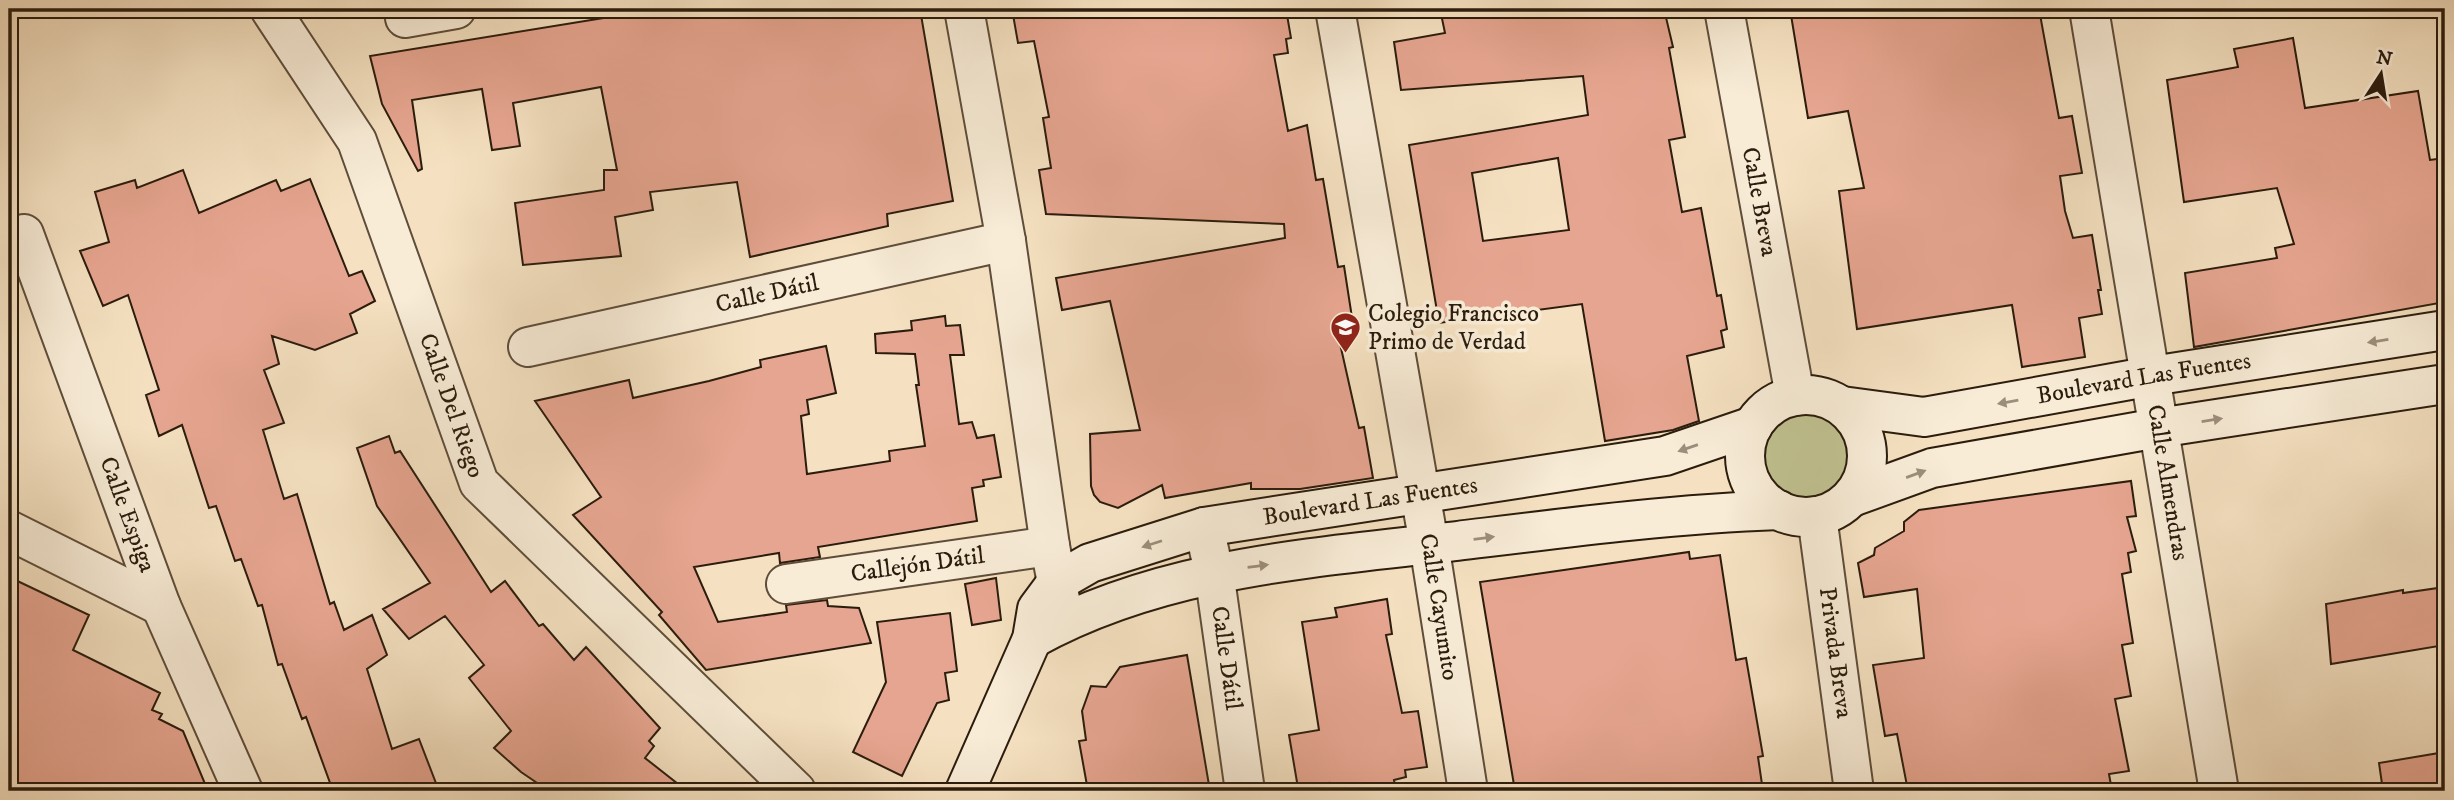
<svg xmlns="http://www.w3.org/2000/svg" width="2454" height="800" viewBox="0 0 2454 800" font-family="'IM FELL DW Pica',serif">
	<rect width="100%" height="100%" fill="#f5e1c1"/>
	<filter id="stains"><feTurbulence type="fractalNoise" baseFrequency=".00286" numOctaves="4"/><feColorMatrix values="0 0 0 0 .2 0 0 0 0 .09 0 0 0 0 .02 0 0 0 .5 -.17"/></filter>
	<radialGradient id="worn" r=".72"><stop offset=".6" stop-color="#630" stop-opacity="0"/><stop offset="1" stop-color="#630" stop-opacity=".3"/></radialGradient>
	<!-- green -->
	<path fill="#c0c190" stroke="#766e4e" stroke-width="2" d="M1759 455a47 47 0 1 1 94 0a47 47 0 1 1-94 0Z"/>
	<!-- building -->
	<path fill="#e6a590" stroke="#2b1c0d" stroke-width="2" fill-rule="evenodd" d="M 659,9 L 920,9 L 953,201 L 887,214 L 888,226 L 750,257 L 737,182 L 650,192 L 653,210 L 615,217 L 621,256 L 523,265 L 515,203 L 604,190 L 604,170 L 617,170 L 601,87 L 513,103 L 520,146 L 492,150 L 482,89 L 412,100 L 422,169 L 418,171 L 382,104 L 370,56 Z
		M 1012,9 L 1286,9 L 1291,38 L 1286,39 L 1288,53 L 1274,55 L 1288,131 L 1307,125 L 1316,180 L 1323,179 L 1338,267 L 1344,266 L 1355,337 L 1339,339 L 1359,428 L 1364,427 L 1373,478 L 1300,489 L 1251,489 L 1251,483 L 1165,498 L 1162,485 L 1118,508 L 1100,502 L 1094,495 L 1091,486 L 1090,434 L 1140,430 L 1110,301 L 1062,310 L 1056,278 L 1285,238 L 1284,224 L 1046,214 L 1039,170 L 1051,168 L 1043,118 L 1049,117 L 1034,41 L 1018,43 Z
		M 1440,9 L 1664,9 L 1673,47 L 1669,48 L 1685,137 L 1669,140 L 1682,212 L 1701,208 L 1717,296 L 1721,295 L 1727,329 L 1721,331 L 1724,347 L 1687,356 L 1699,421 L 1673,430 L 1605,441 L 1582,304 L 1439,323 L 1409,145 L 1588,115 L 1583,76 L 1401,90 L 1394,42 L 1445,33 ZM 1558,158 L 1569,230 L 1483,241 L 1472,173 Z
		M 1790,9 L 2039,9 L 2059,118 L 2072,116 L 2082,173 L 2060,176 L 2065,211 L 2073,238 L 2092,235 L 2101,290 L 2098,290 L 2102,314 L 2079,318 L 2085,357 L 2022,367 L 2012,305 L 1857,329 L 1839,191 L 1864,188 L 1848,111 L 1808,118 Z
		M 2293,38 L 2305,108 L 2418,91 L 2430,160 L 2445,158 L 2445,302 L 2194,347 L 2185,273 L 2277,258 L 2275,248 L 2294,244 L 2277,188 L 2184,202 L 2167,80 L 2238,67 L 2234,49 Z
		M 183,170 L 199,213 L 276,180 L 281,191 L 310,179 L 349,276 L 362,271 L 375,301 L 350,314 L 357,333 L 315,350 L 272,336 L 279,364 L 264,370 L 284,423 L 263,430 L 284,499 L 297,494 L 330,604 L 334,602 L 344,630 L 372,615 L 387,655 L 367,669 L 392,749 L 419,739 L 439,791 L 333,791 L 306,717 L 302,719 L 282,664 L 278,665 L 262,605 L 258,606 L 241,559 L 235,561 L 216,506 L 209,508 L 182,425 L 159,436 L 146,395 L 159,390 L 128,295 L 103,306 L 80,251 L 109,242 L 95,192 L 135,180 L 137,188 Z
		M 945,316 L 946,326 L 960,325 L 964,355 L 950,355 L 959,424 L 972,422 L 977,438 L 994,435 L 1001,477 L 983,480 L 984,486 L 972,488 L 977,521 L 818,547 L 820,557 L 780,563 L 779,553 L 694,567 L 718,622 L 787,612 L 786,605 L 827,600 L 828,606 L 859,608 L 871,643 L 706,670 L 659,615 L 662,612 L 573,515 L 601,497 L 535,401 L 629,380 L 633,398 L 709,381 L 761,367 L 760,360 L 826,346 L 836,393 L 807,400 L 809,414 L 801,416 L 807,474 L 890,461 L 889,451 L 925,446 L 916,385 L 919,385 L 915,354 L 876,353 L 875,334 L 912,330 L 911,321 Z
		M 389,436 L 395,453 L 400,451 L 491,592 L 505,581 L 539,626 L 543,624 L 574,660 L 586,647 L 660,728 L 649,741 L 654,746 L 645,758 L 687,791 L 549,791 L 521,772 L 494,748 L 511,731 L 469,678 L 484,665 L 445,616 L 409,639 L 383,609 L 430,583 L 377,506 L 357,448 Z
		M 2131,481 L 2136,516 L 2127,517 L 2136,551 L 2128,553 L 2131,572 L 2122,574 L 2133,643 L 2122,645 L 2131,696 L 2115,699 L 2129,771 L 2109,774 L 2112,791 L 1908,791 L 1897,734 L 1885,736 L 1873,665 L 1924,658 L 1917,589 L 1864,597 L 1858,563 L 1874,555 L 1875,548 L 1904,531 L 1904,522 L 1919,510 Z
		M 1689,552 L 1690,559 L 1720,555 L 1736,660 L 1746,658 L 1763,756 L 1758,757 L 1763,791 L 1515,791 L 1480,582 Z
		M 9,577 L 89,615 L 73,650 L 160,693 L 152,710 L 162,714 L 159,719 L 183,731 L 208,791 L 9,791 Z
		M 996,578 L 1001,620 L 972,625 L 965,584 Z
		M 2445,587 L 2445,645 L 2331,664 L 2326,604 L 2403,590 L 2403,593 Z
		M 1387,599 L 1392,634 L 1386,635 L 1402,713 L 1418,711 L 1427,767 L 1405,770 L 1406,777 L 1394,780 L 1396,791 L 1331,791 L 1329,783 L 1298,788 L 1289,735 L 1319,730 L 1302,622 L 1337,617 L 1335,608 Z
		M 950,613 L 957,671 L 945,673 L 949,700 L 937,703 L 902,776 L 853,752 L 886,682 L 877,622 Z
		M 1187,655 L 1210,791 L 1088,791 L 1079,741 L 1086,740 L 1082,711 L 1091,686 L 1106,687 L 1120,667 Z
		M 2445,752 L 2445,787 L 2383,791 L 2379,763 Z"/>
	<g fill="none" stroke-linecap="round" stroke-linejoin="round">
		<defs>
			<g id="street">
				<path id="s1" d="M 270,9 L 357,141 L 479,483 L 796,791"/>
				<path d="M 964,9 L 1006,241 L 1050,546 L 1063,615"/>
				<path id="s2" d="M 1335,9 L 1429,544 L 1468,791"/>
				<path id="s3" d="M 1724,9 L 1795,396"/>
				<path id="s4" d="M 2089,9 L 2219,791"/>
				<path d="M 405,18 L 456,9"/>
				<path id="s5" d="M 24,234 L 161,606 L 243,791"/>
				<path id="s6" d="M 528,347 L 1006,241"/>
				<path id="s7" d="M 1817,516 L 1854,791"/>
				<path id="s8" d="M 1204,527 L 1214,572 L 1245,791"/>
				<path d="M 9,530 L 161,606"/>
				<path id="s9" d="M 786,584 L 1050,546"/>
			</g>
			<g id="secondary">
				<circle cx="1806" cy="456" r="61"/>
				<path id="s10" d="M 1842,406 L 1924,417 L 2152,376 L 2445,330"/>
				<path d="M 1852,497 L 1932,468 L 2158,428 L 2445,384"/>
				<path d="M 1032,639 C 1161,567 1313,558 1457,541 C 1564,528 1671,514 1779,510"/>
				<path id="s11" d="M 965,791 L 1032,639 L 1037,609 L 1057,582 L 1090,563 L 1204,527 L 1665,456 L 1753,426"/>
			</g>
		</defs>
		<!-- street casing -->
		<use href="#street" stroke="#5e4d3a" stroke-width="42"/>
		<!-- secondary casing -->
		<use href="#secondary" stroke="#2b1c0d" stroke-width="42"/>
		<!-- street -->
		<use href="#street" stroke="#f8ecd7" stroke-width="38"/>
		<!-- secondary -->
		<use href="#secondary" stroke="#f8ecd7" stroke-width="38"/>
	</g>
	<!-- one-way arrows -->
	<defs><path id="oneway-solid" d="M-6-.8H1V-3.2L6.5 0L1 3.2V.8H-6Z" transform="scale(1.75)"/></defs>
	<g fill="#9c8e7c">
		<use href="#oneway-solid" transform="translate(2378 341) rotate(171)"/>
		<use href="#oneway-solid" transform="translate(2008 402) rotate(170)"/>
		<use href="#oneway-solid" transform="translate(2212 420) rotate(-9)"/>
		<use href="#oneway-solid" transform="translate(1688 448) rotate(161)"/>
		<use href="#oneway-solid" transform="translate(1916 474) rotate(-20)"/>
		<use href="#oneway-solid" transform="translate(1484 538) rotate(-7)"/>
		<use href="#oneway-solid" transform="translate(1152 544) rotate(162)"/>
		<use href="#oneway-solid" transform="translate(1258 566) rotate(-7)"/>
	</g>
	<!-- icons -->
	<defs>
		<symbol id="school-pin" viewBox="-11 -11 22 30"><path d="M0 17L-7.5 6A9.5 9.5 0 1 1 7.5 6Z" fill="#8f2418" stroke="#f8ecd7"/><path d="M0-5L7-2L0 1L-7-2ZM-4 1L0 2.5L4 1V4Q0 6-4 4Z" fill="#fff"/></symbol>
	</defs>
	<g fill-rule="evenodd">
		<use href="#school-pin" x="1328" y="310" width="35" height="47"/>
	</g>
	<g text-anchor="middle" dominant-baseline="central" stroke-width="7" stroke-linejoin="round" paint-order="stroke">
		<!-- street labels -->
		<g font-size="24" fill="#2b1c0d" stroke="#f8ecd7">
			<text stroke="none"><textPath href="#s3" startOffset="196">Calle Breva</textPath></text>
			<text stroke="none"><textPath href="#s6" startOffset="245">Calle Dátil</textPath></text>
			<text stroke="none"><textPath href="#s10" startOffset="306">Boulevard Las Fuentes</textPath></text>
			<text stroke="none"><textPath href="#s1" startOffset="439">Calle Del Riego</textPath></text>
			<text stroke="none"><textPath href="#s4" startOffset="480">Calle Almendras</textPath></text>
			<text stroke="none"><textPath href="#s11" startOffset="556">Boulevard Las Fuentes</textPath></text>
			<text stroke="none"><textPath href="#s5" startOffset="299">Calle Espiga</textPath></text>
			<text stroke="none"><textPath href="#s9" startOffset="133">Callejón Dátil</textPath></text>
			<text stroke="none"><textPath href="#s2" startOffset="607">Calle Cayumito</textPath></text>
			<text stroke="none"><textPath href="#s7" startOffset="138">Privada Breva</textPath></text>
			<text stroke="none"><textPath href="#s8" startOffset="133">Calle Dátil</textPath></text>
		</g>
		<!-- poi labels -->
		<g font-size="24" fill="#2b1c0d" stroke="#f8ecd7" text-anchor="start">
			<text x="1368" y="314">Colegio Francisco<tspan x="1368" dy="28">Primo de Verdad</tspan></text>
		</g>
	</g>
	<!-- margin -->
	<rect width="2454" height="800" fill="none" stroke="#f5e1c1" stroke-width="35"/>
	<rect x="10" y="10" width="2433" height="779" fill="none" stroke="#2b1c0d" stroke-width="3.5"/>
	<rect x="18" y="18" width="2419" height="765" fill="none" stroke="#2b1c0d" stroke-width="2"/>
	<!-- north arrow -->
	<g transform="translate(2381 74) rotate(12)" stroke="#f8ecd7" stroke-width="5" paint-order="stroke">
	<path d="M0-5L12 26L0 18L-12 26Z" fill="#2b1c0d"/>
	<text y="-10" font-size="19" font-weight="bold" text-anchor="middle" fill="#2b1c0d">N</text>
	</g>
	<rect width="100%" height="100%" filter="url(#stains)"/>
	<rect width="100%" height="100%" fill="url(#worn)"/>
</svg>
